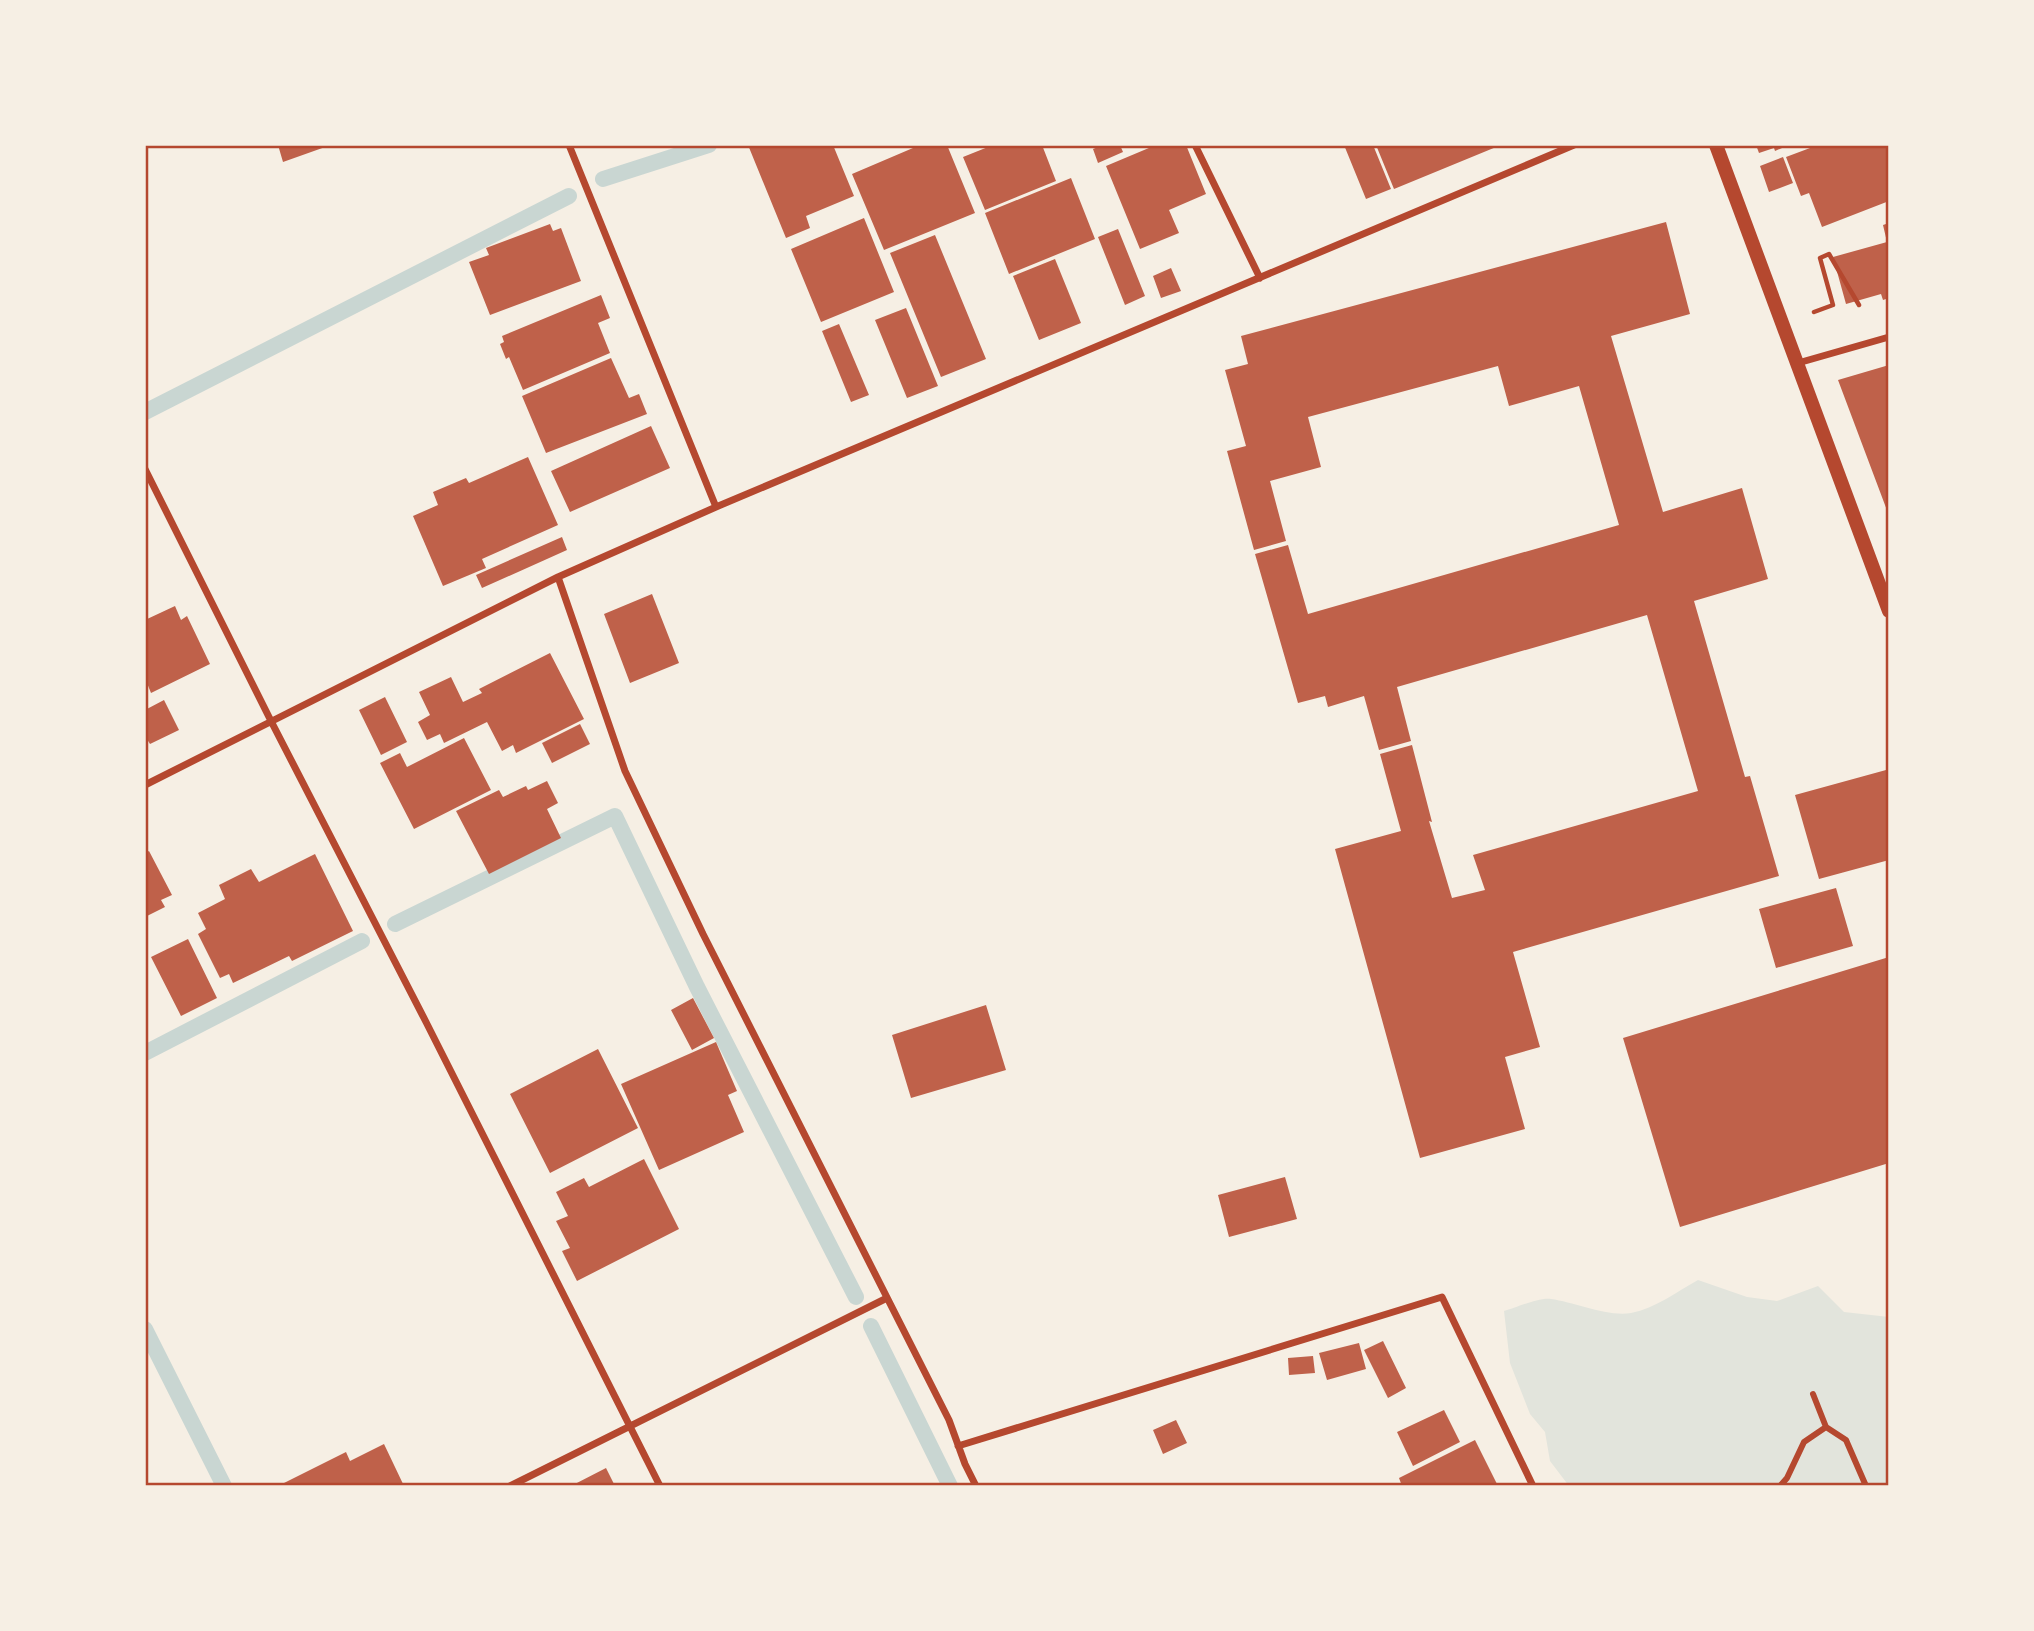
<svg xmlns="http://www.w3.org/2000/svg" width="2034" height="1631" viewBox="0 0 2034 1631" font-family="Helvetica,sans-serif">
	<rect width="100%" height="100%" fill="#f6efe4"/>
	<!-- green -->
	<path fill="#e2e4dc" d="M 1698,1280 L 1747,1297 L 1777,1301 L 1818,1286 L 1844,1312 L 1889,1317 L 1889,1486 L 1569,1486 L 1550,1461 L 1545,1432 L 1530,1414 L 1510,1363 L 1504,1311 C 1516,1308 1539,1297 1551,1299 C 1574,1302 1607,1317 1631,1313 C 1656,1308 1676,1292 1698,1280 Z"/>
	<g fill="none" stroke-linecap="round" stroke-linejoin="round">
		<!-- stream -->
		<path stroke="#c9d6d2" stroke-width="16" d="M 603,179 L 709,145
			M 145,412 L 569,196
			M 395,924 L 615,816 L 697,987 L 856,1297
			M 145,1053 L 362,941
			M 871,1326 L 950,1486
			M 145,1329 L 224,1486"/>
	</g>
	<!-- building -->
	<path fill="#bf614a" d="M 278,145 L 328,145 L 328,146 L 283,162 Z
		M 748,145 L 833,145 L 854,196 L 806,216 L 810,228 L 786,238 Z
		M 920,145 L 947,145 L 975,213 L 884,250 L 852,174 Z
		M 993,145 L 1042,145 L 1056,181 L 985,210 L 963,157 Z
		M 1103,145 L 1120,145 L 1123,152 L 1098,163 L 1093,149 Z
		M 1156,145 L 1186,145 L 1206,194 L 1169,210 L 1179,233 L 1140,249 L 1106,166 Z
		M 1344,145 L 1373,145 L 1391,189 L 1366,199 Z
		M 1376,145 L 1501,145 L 1394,189 Z
		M 1756,145 L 1789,145 L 1775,151 L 1774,148 L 1759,153 Z
		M 1818,145 L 1889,145 L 1889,201 L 1822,227 L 1809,193 L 1801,196 L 1786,157 Z
		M 1783,157 L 1793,183 L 1769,192 L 1760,166 Z
		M 1071,178 L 1095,239 L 1009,274 L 985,213 Z
		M 864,218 L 894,292 L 821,322 L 791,249 Z
		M 1666,222 L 1690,314 L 1611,336 L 1663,512 L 1742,488 L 1768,579 L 1694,601 L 1745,777 L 1750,776 L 1779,876 L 1513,952 L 1540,1047 L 1505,1057 L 1525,1129 L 1420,1158 L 1335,849 L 1401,831 L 1380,754 L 1412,745 L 1432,822 L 1429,821 L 1452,898 L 1485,890 L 1473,855 L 1698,791 L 1647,615 L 1397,687 L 1411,741 L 1379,750 L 1364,696 L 1328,707 L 1325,696 L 1298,703 L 1255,554 L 1288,545 L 1308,614 L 1619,525 L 1579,386 L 1509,406 L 1498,366 L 1308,417 L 1321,467 L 1270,481 L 1286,541 L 1254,550 L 1227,451 L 1246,446 L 1225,370 L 1248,364 L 1241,336 Z
		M 1889,223 L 1889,298 L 1883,300 L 1881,294 L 1846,304 L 1833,257 L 1887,242 L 1883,225 Z
		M 550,224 L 553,231 L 561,228 L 581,281 L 490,315 L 469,262 L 489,255 L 486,248 Z
		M 1118,229 L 1145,296 L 1125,305 L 1098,237 Z
		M 935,235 L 986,359 L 941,377 L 890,253 Z
		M 1055,259 L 1081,323 L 1039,340 L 1013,276 Z
		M 1171,268 L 1181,291 L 1161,298 L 1153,276 Z
		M 601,295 L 610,318 L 598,323 L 610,353 L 523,390 L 509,357 L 506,359 L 500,344 L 504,342 L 502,336 Z
		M 906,308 L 938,386 L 907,398 L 875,320 Z
		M 839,324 L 869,395 L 851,402 L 822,331 Z
		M 611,358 L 629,398 L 639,394 L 647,414 L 546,453 L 522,396 Z
		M 1889,365 L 1889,513 L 1888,513 L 1838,380 Z
		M 651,426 L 670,468 L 570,512 L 551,471 Z
		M 528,457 L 558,525 L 482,559 L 486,568 L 443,586 L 413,516 L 438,505 L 433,492 L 466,478 L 469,483 Z
		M 562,537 L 567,550 L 482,588 L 476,575 Z
		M 652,594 L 679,663 L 630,683 L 604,614 Z
		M 175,606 L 181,620 L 187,616 L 210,664 L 151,693 L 147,683 L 145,684 L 145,620 Z
		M 550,653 L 584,719 L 516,753 L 513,745 L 502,751 L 487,722 L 444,743 L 440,734 L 427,740 L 418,722 L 430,715 L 419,692 L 451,677 L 463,702 L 482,693 L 479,689 Z
		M 385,697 L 407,742 L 381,755 L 359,710 Z
		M 164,700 L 179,730 L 150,744 L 145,736 L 145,710 Z
		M 580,724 L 590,744 L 552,763 L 542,743 Z
		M 464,738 L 491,790 L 414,829 L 380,763 L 400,753 L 407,767 Z
		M 1886,770 L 1889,781 L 1889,860 L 1819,879 L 1795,795 Z
		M 547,781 L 558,803 L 547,809 L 561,838 L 489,874 L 456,811 L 499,790 L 503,797 L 526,786 L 528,790 Z
		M 149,851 L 172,895 L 161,900 L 165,907 L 145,917 L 145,853 Z
		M 315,854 L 353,931 L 292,961 L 289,956 L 233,983 L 229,974 L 220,978 L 198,934 L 206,929 L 198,913 L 225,899 L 219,885 L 251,869 L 259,882 Z
		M 1836,888 L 1853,946 L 1776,968 L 1759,909 Z
		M 188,939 L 217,998 L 181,1016 L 151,957 Z
		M 1889,957 L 1889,1163 L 1680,1227 L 1623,1038 Z
		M 693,998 L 714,1038 L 692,1050 L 671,1010 Z
		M 986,1005 L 1006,1070 L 911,1098 L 892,1035 Z
		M 716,1042 L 737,1091 L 728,1095 L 744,1132 L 659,1170 L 621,1084 Z
		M 598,1049 L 638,1128 L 550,1173 L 510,1094 Z
		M 644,1159 L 679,1229 L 577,1281 L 562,1251 L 570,1248 L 556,1221 L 568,1216 L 556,1192 L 584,1178 L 589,1187 Z
		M 1285,1177 L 1297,1219 L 1229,1237 L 1218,1195 Z
		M 1383,1341 L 1406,1388 L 1388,1398 L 1364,1350 Z
		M 1359,1343 L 1366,1369 L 1327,1380 L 1319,1353 Z
		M 1313,1356 L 1315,1373 L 1289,1375 L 1288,1358 Z
		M 1444,1410 L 1460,1442 L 1413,1466 L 1397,1432 Z
		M 1176,1420 L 1187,1443 L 1163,1454 L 1153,1430 Z
		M 1475,1440 L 1498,1486 L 1402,1486 L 1399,1478 Z
		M 384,1444 L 404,1486 L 278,1486 L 346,1452 L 350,1461 Z
		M 606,1468 L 615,1486 L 571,1486 Z"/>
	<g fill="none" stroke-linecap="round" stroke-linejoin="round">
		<!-- path -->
		<path stroke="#b5482f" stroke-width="4.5" d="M 1814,312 L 1833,305 L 1820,258 L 1829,254 L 1859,305"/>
		<!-- pedestrian -->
		<path stroke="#b5482f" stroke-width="6" d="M 1813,1394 L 1826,1427 L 1846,1440 L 1866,1486
			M 1780,1486 L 1787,1478 L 1804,1442 L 1826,1427"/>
		<!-- minor -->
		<path stroke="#b5482f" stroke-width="7" d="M 569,145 L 716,507
			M 1195,145 L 1260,278
			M 1798,363 L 1889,337
			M 145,469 L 271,721 L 426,1022 L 660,1486
			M 558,577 L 625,771 L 703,934 L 949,1420 L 965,1464 L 976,1486
			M 145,785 L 558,577 L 716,507 L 1574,145
			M 958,1446 L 1442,1297 L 1533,1486
			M 510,1486 L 887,1298"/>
		<!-- secondary -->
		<path stroke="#b5482f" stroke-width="14" d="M 1716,145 L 1889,611"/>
	</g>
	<!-- border -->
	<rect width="2034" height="1631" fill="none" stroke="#f6efe4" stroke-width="294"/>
	<rect x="147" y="147" width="1740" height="1337" fill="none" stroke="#b5482f" stroke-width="2.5"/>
</svg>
